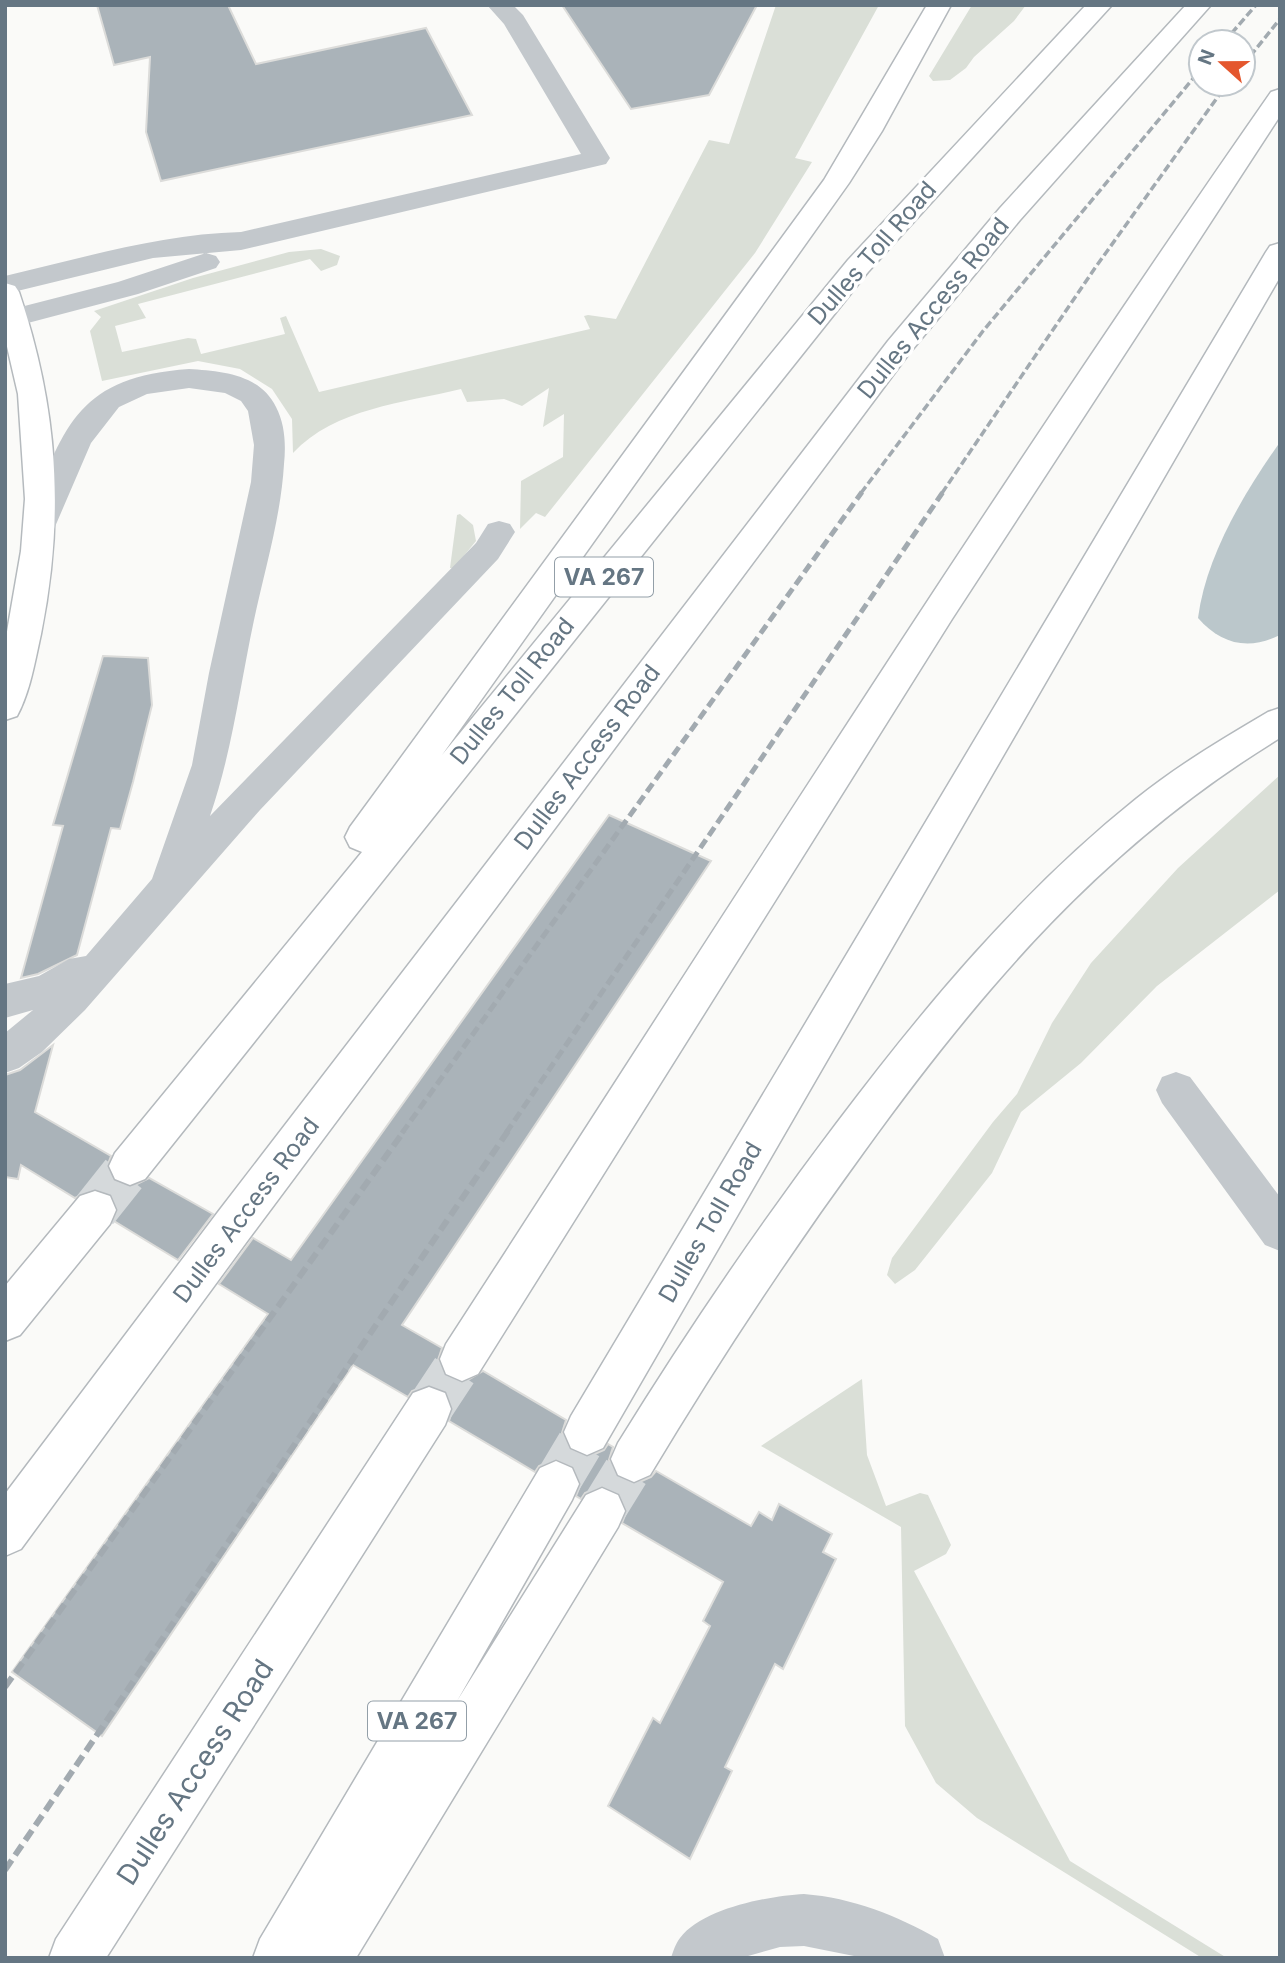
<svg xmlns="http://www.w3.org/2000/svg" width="1285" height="1963" viewBox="0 0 1285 1963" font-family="Inter,sans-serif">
	<rect width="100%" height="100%" fill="#fafaf8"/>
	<!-- green -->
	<path fill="#dadfd7" d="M 776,5 L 879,5 L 795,158 L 812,162 L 755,253 L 545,517 L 536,513 L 520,529 L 521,481 L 563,457 L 564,414 L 543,427 L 549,388 L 522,406 L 504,399 L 467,402 L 461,389 C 404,403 335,408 293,453 L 292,419 L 272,389 L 240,369 L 198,361 L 102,381 L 90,331 L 101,317 L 94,311 L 193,278 L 289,252 L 321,249 L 340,256 L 337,265 L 321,271 L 310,259 L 138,304 L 146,318 L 115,326 L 122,352 L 188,338 L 196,339 L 201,354 L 285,334 L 280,318 L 286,316 L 319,392 L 590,329 L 584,316 L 588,315 L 616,319 L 709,140 L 729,144 Z
		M 972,5 L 1026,5 L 1014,21 L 974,57 L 966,68 L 950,80 L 933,81 L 929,76 Z
		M 460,514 L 473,525 L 476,541 L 454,568 L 450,568 L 457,515 Z
		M 1280,775 L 1280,890 L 1157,986 L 1081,1063 L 1021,1112 L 992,1173 L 915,1270 L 895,1284 L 887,1275 L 892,1258 L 993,1122 L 1017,1094 L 1052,1023 L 1091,963 L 1178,868 Z
		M 862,1379 L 867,1455 L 886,1506 L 920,1493 L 928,1495 L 951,1545 L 946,1554 L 914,1571 L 1070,1861 L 1227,1958 L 1202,1958 L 977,1818 L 936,1783 L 905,1726 L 901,1527 L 761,1446 Z"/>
	<!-- water -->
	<path fill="#bbc7cb" d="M 1280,442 L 1280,635 C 1248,651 1221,644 1198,618 C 1206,556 1244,493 1280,442 Z"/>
	<!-- building -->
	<path fill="#aab3b9" stroke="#dcdcda" stroke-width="2" d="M 97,5 L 228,5 L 256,64 L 426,28 L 472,115 L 161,181 L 146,132 L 150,57 L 114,65 Z
		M 562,5 L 757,5 L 709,95 L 631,109 Z
		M 103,656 L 148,658 L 152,705 L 133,782 L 120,829 L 111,828 L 77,955 L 38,974 L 21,978 L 63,826 L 53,825 Z
		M 609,815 L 711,861 L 402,1325 L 442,1348 L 438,1360 L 445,1376 L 463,1383 L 483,1371 L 566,1420 L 562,1433 L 570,1450 L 588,1457 L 604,1450 L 608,1444 L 613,1447 L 609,1460 L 617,1477 L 635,1484 L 651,1477 L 656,1471 L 751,1526 L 759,1512 L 772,1520 L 779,1504 L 832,1534 L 823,1552 L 836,1559 L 783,1669 L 775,1664 L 725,1767 L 732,1771 L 690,1859 L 608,1806 L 653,1718 L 660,1723 L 710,1626 L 703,1621 L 723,1582 L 622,1523 L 627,1510 L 619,1493 L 601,1486 L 585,1493 L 581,1499 L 576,1496 L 581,1483 L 573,1466 L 555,1459 L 539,1466 L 535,1472 L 449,1421 L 453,1408 L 446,1391 L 428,1385 L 412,1391 L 408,1397 L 353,1365 L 102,1736 L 12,1672 L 268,1314 L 219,1284 L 253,1238 L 291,1260 Z
		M 53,1045 L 35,1112 L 111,1156 L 107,1167 L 114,1181 L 131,1187 L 149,1178 L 213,1214 L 178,1260 L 114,1221 L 118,1209 L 111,1194 L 94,1189 L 75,1198 L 21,1165 L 18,1179 L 5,1177 L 5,1075 L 20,1070 Z"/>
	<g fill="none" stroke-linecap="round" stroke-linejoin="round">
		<!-- highway-tunnel -->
		<path stroke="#d5d9db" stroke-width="46" stroke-dasharray="46 24" stroke-linecap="butt" d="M 95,1210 L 130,1166
			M 429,1409 L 462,1359
			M 556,1484 L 587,1432
			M 602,1511 L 634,1459"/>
		<defs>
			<path id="major" d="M 5,283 L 15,286 L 19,292 C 58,408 65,514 41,634 C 35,661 30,692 17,716 L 5,720 L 5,643 L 21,551 L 25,499 L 18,394 L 5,338 Z"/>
			<path id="highway" d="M 927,5 L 951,5 L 882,131 L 849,183 L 442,755 L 848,260 L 1086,5 L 1112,5 L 868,272 L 145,1179 L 130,1185 L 115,1179 L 109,1166 L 115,1153 L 362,852 L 350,847 L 345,837 L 350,827 L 824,180 Z
				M 1186,5 L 1211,5 L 1020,220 L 908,355 L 248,1240 L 21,1549 L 5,1556 L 5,1494 L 218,1212 L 888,341 L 1000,208 Z
				M 1280,89 L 1280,116 L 952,619 L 478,1374 L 462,1381 L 446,1374 L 440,1359 L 446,1344 C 718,925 985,502 1271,92 Z
				M 1280,243 L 1280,277 L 603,1448 L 587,1455 L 571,1448 L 564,1432 L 571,1416 L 1266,252 L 1270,246 Z
				M 1280,708 L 1280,738 C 1103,846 983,987 863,1153 C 787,1257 716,1365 650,1475 L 634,1482 L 618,1475 L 611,1459 L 618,1443 C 686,1333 758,1227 836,1124 C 925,1006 1020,892 1136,799 C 1177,766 1222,739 1268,712 Z
				M 95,1191 L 110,1196 L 116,1210 L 110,1224 L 20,1335 L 5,1341 L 5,1286 L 80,1196 Z
				M 429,1387 L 445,1393 L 451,1409 L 445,1425 L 106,1958 L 49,1958 L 56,1939 L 413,1393 Z
				M 556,1461 L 572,1468 L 579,1484 L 572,1500 L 457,1701 L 586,1495 L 602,1488 L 618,1495 L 625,1511 L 618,1527 L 356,1958 L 253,1958 L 260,1939 L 540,1468 Z"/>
		</defs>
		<!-- major casing -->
		<use href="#major" stroke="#b5babe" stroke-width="3"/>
		<!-- highway casing -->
		<use href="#highway" stroke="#b4b9bd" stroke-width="3"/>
		<!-- minor -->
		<path fill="#c3c8cc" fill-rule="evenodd" d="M 487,5 L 513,5 L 523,15 L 610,158 L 606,164 L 241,250 L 153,258 L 5,294 L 5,276 C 83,258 160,234 241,232 L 581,154 L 504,24 Z
			M 206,253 L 216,256 L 220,262 L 216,268 L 138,294 L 5,329 L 5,311 L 118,282 Z
			M 189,369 C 221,371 260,374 276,407 C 285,424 286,445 284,464 C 281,516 265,569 254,620 C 240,686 232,752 210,816 L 476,543 L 488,524 L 499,521 L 510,524 L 515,532 L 498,559 L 260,810 L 85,1010 L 42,1052 L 19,1068 L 5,1073 L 5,1033 L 33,1010 L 5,1018 L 5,984 L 39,976 L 69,959 L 86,956 L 152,879 L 192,765 L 209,673 L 251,482 L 254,445 L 248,411 L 241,401 L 225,393 L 189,388 L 147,394 L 119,407 L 91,443 L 51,536 L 40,539 L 29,536 L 24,528 C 63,432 72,377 189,369 Z
			M 1176,1072 L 1190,1077 L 1280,1197 L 1280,1251 L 1265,1245 L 1162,1103 L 1156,1090 L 1162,1077 Z
			M 804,1894 C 853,1898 896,1915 938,1939 L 945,1958 L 864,1958 L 804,1946 L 780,1947 L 741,1958 L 671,1958 C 673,1951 676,1943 680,1938 C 703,1908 769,1896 804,1894 Z"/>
		<!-- major -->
		<use href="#major" fill="#fff" fill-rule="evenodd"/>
		<!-- highway -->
		<use href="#highway" fill="#fff" fill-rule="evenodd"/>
		<!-- rail-far2 -->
		<path stroke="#a2aab0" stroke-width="3.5" stroke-dasharray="8 3.5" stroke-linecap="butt" d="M 1224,42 L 1256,5
			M 1243,65 L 1280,19
			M 861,493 L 983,331 L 1201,69
			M 942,493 L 1095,268 L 1227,84"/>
		<!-- rail-far1 -->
		<path stroke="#a2aab0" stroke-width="5" stroke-dasharray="10 5" stroke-linecap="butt" d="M 402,1133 L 862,492
			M 506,1133 L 943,492"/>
		<!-- rail -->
		<path stroke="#a2aab0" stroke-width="6" stroke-dasharray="12 6" stroke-linecap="butt" d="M 5,1687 L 404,1131
			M 5,1870 L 508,1131"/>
	</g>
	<g text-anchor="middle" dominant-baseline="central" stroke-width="7" stroke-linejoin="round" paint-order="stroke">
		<!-- shield labels -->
		<g fill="#fff" stroke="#939fa8" stroke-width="2">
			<rect x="555" y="557.5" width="98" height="39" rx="5"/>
			<rect x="368" y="1701.5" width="98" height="39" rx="5"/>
		</g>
		<g font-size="23" font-weight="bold" fill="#657683">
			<text x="604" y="577">VA 267</text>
			<text x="417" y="1721">VA 267</text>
		</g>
		<!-- street labels -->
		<g font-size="24" fill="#657683" stroke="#fff">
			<text transform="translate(872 253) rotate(-49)">Dulles Toll Road</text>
			<text transform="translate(933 308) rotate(-51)">Dulles Access Road</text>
			<text transform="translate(512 691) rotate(-51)">Dulles Toll Road</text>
			<text transform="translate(587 757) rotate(-53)">Dulles Access Road</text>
			<text transform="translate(246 1210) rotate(-53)">Dulles Access Road</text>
			<text transform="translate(710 1222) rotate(-60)">Dulles Toll Road</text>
		</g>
		<!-- near-street labels -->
		<g font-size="28" fill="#657683" stroke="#fff">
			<text transform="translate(195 1772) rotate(-57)">Dulles Access Road</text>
		</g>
	</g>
	<!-- border -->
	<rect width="1285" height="1963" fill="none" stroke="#657683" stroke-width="14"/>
	<!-- north arrow -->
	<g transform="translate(1222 63) rotate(291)"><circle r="33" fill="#ffffff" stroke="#c1c8cd" stroke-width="2"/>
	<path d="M0-5L12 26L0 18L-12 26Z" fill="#e4572e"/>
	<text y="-10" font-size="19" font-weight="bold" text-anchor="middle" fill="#657683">N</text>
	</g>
</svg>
